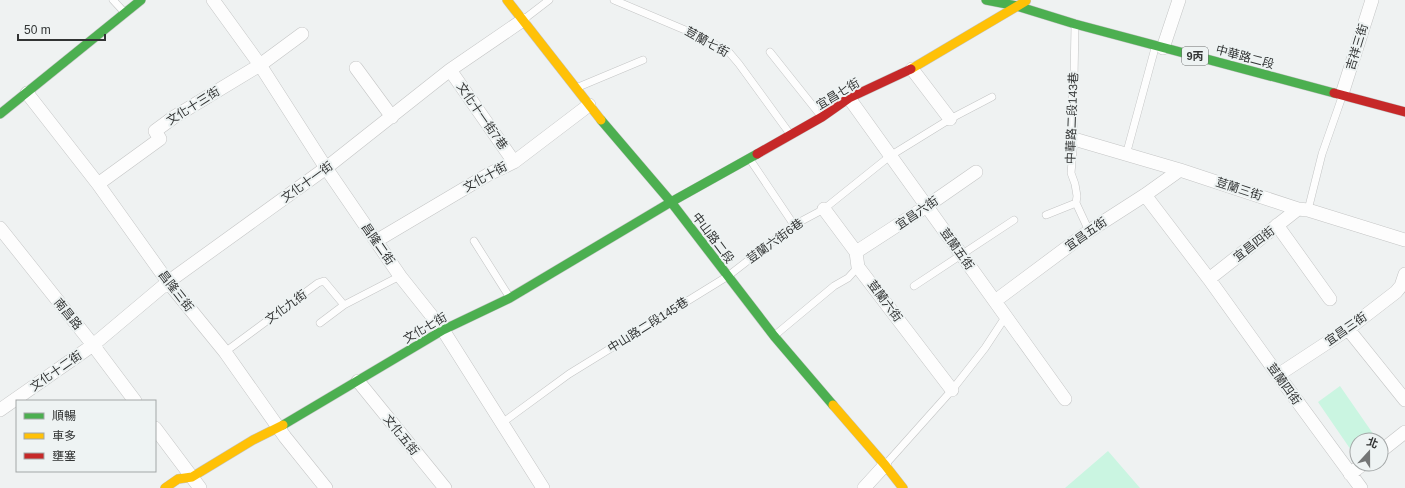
<svg xmlns="http://www.w3.org/2000/svg" width="1405" height="488" viewBox="0 0 1405 488" font-family="Arial,'Noto Sans TC',sans-serif">
	<rect width="100%" height="100%" fill="#eff2f2"/>
	<!-- green -->
	<path fill="#caf5e1" d="M 1340,386 L 1376,438 L 1372,440 L 1357,440 L 1357,450 L 1353,453 L 1318,402 Z
		M 1108,451 L 1140,488 L 1065,488 Z"/>
	<g fill="none" stroke-linecap="round" stroke-linejoin="round">
		<defs>
			<path id="lane" d="M 113,0 L 125,13
				M 614,0 L 685,30 L 728,51 L 739,64 L 790,134
				M 523,20 L 549,0
				M 1075,26 L 1074,78 L 1072,93 L 1074,139 L 1071,173 L 1075,184 L 1077,196 L 1076,203 L 1089,231
				M 770,52 L 821,116
				M 576,88 L 643,60
				M 1126,155 L 1155,48
				M 749,158 L 794,225
				M 1308,210 L 1322,154 L 1342,97
				M 1046,215 L 1076,203
				M 474,241 L 510,298
				M 914,286 L 1014,220
				M 320,323 L 344,305 L 400,276
				M 774,336 L 834,286 L 848,278 L 858,267
				M 225,352 L 318,283 L 324,281 L 344,305
				M 502,423 L 569,374 L 728,276 L 794,225 L 824,209 L 890,156 L 950,119 L 992,97
				M 885,465 L 952,390 L 985,348 L 1006,316"/>
			<path id="street" d="M 213,0 L 260,65 L 326,168 L 376,241 L 400,276 L 443,330 L 543,488
				M 1163,48 L 1179,0
				M 356,68 L 392,117
				M 912,69 L 950,119
				M 450,70 L 514,162
				M 27,93 L 98,184 L 168,282 L 225,352 L 285,437 L 326,488
				M 1342,94 L 1372,0
				M 849,98 L 1065,399
				M 1074,139 L 1180,170 L 1298,209 L 1308,210 L 1405,240
				M 98,184 L 160,139 L 155,131 L 174,117 L 260,65 L 302,34
				M 1145,195 L 1209,279 L 1278,375 L 1361,488
				M 824,209 L 856,252 L 858,267 L 952,390
				M 1277,225 L 1330,299
				M 0,228 L 93,345 L 135,401
				M 376,241 L 489,174 L 514,162 L 589,105
				M 856,252 L 927,206 L 976,172
				M 1209,279 L 1298,209
				M 995,301 L 1089,231 L 1145,195 L 1180,170
				M 1348,329 L 1405,400
				M 1278,375 L 1348,329 L 1396,292 L 1401,286 L 1405,274
				M 358,381 L 445,488
				M 0,410 L 93,345 L 168,282 L 326,168 L 450,70 L 523,20
				M 155,428 L 200,488
				M 1381,451 L 1405,432
				M 1350,474 L 1363,464
				M 864,488 L 885,465"/>
			<path id="fast" d="M 986,0 L 1017,6 L 1075,24 L 1334,93
				M 0,114 L 141,0
				M 601,120 L 671,202 L 774,336 L 833,405
				M 283,425 L 443,330 L 510,298 L 671,202 L 757,154"/>
			<path id="slow" d="M 507,0 L 601,120
				M 911,69 L 1026,1
				M 833,405 L 885,465 L 903,488
				M 165,488 L 178,479 L 192,477 L 253,440 L 283,425"/>
			<path id="jam" d="M 1334,93 L 1405,112
				M 757,154 L 822,117 L 849,98 L 911,69"/>
		</defs>
		<!-- lane casing -->
		<use href="#lane" stroke="#c4c5c5" stroke-width="8"/>
		<!-- street casing -->
		<use href="#street" stroke="#c4c5c5" stroke-width="14"/>
		<!-- fast casing -->
		<use href="#fast" stroke="#c4c5c5" stroke-width="10"/>
		<!-- slow casing -->
		<use href="#slow" stroke="#c4c5c5" stroke-width="10"/>
		<!-- jam casing -->
		<use href="#jam" stroke="#c4c5c5" stroke-width="10"/>
		<!-- lane -->
		<use href="#lane" stroke="#fdfdfd" stroke-width="7"/>
		<!-- street -->
		<use href="#street" stroke="#fdfdfd" stroke-width="13"/>
		<!-- fast -->
		<use href="#fast" stroke="#4caf50" stroke-width="9"/>
		<!-- slow -->
		<use href="#slow" stroke="#ffc107" stroke-width="9"/>
		<!-- jam -->
		<use href="#jam" stroke="#c62828" stroke-width="9"/>
	</g>
	<g text-anchor="middle" dominant-baseline="central" stroke-width="4" stroke-linejoin="round" paint-order="stroke">
		<!-- shield labels -->
		<rect fill="#eef3f3" stroke="#6a6d6d" stroke-width="1" x="1182" y="47" width="26" height="18" rx="3"/>
		<g font-size="11" font-weight="bold" fill="#323434">
			<text x="1195" y="56">9丙</text>
		</g>
		<!-- street labels -->
		<g font-size="12" fill="#323434" stroke="#eef3f3">
			<text transform="translate(707 42) rotate(29)">荳蘭七街</text>
			<text transform="translate(1357 47) rotate(-73)">吉祥三街</text>
			<text transform="translate(1245 57) rotate(15)">中華路二段</text>
			<text transform="translate(838 94) rotate(-31)">宜昌七街</text>
			<text transform="translate(193 106) rotate(-32)">文化十三街</text>
			<text transform="translate(482 116) rotate(55)">文化十一街7巷</text>
			<text transform="translate(1072 118) rotate(-88)">中華路二段143巷</text>
			<text transform="translate(485 177) rotate(-29)">文化十街</text>
			<text transform="translate(307 182) rotate(-36)">文化十一街</text>
			<text transform="translate(1239 189) rotate(18)">荳蘭三街</text>
			<text transform="translate(917 213) rotate(-34)">宜昌六街</text>
			<text transform="translate(1086 234) rotate(-35)">宜昌五街</text>
			<text transform="translate(713 238) rotate(53)">中山路二段</text>
			<text transform="translate(775 241) rotate(-36)">荳蘭六街6巷</text>
			<text transform="translate(378 244) rotate(55)">昌隆二街</text>
			<text transform="translate(1254 244) rotate(-38)">宜昌四街</text>
			<text transform="translate(957 249) rotate(54)">荳蘭五街</text>
			<text transform="translate(176 291) rotate(52)">昌隆三街</text>
			<text transform="translate(885 301) rotate(53)">荳蘭六街</text>
			<text transform="translate(286 307) rotate(-36)">文化九街</text>
			<text transform="translate(68 314) rotate(51)">南昌路</text>
			<text transform="translate(648 325) rotate(-32)">中山路二段145巷</text>
			<text transform="translate(425 328) rotate(-30)">文化七街</text>
			<text transform="translate(1346 329) rotate(-35)">宜昌三街</text>
			<text transform="translate(56 371) rotate(-35)">文化十二街</text>
			<text transform="translate(1284 384) rotate(54)">荳蘭四街</text>
			<text transform="translate(401 435) rotate(51)">文化五街</text>
		</g>
	</g>
	<!-- legend -->
	<rect x="16" y="400" width="140" height="72" fill="#eef3f3" stroke="#a3a7a7"/>
	<rect x="24" y="413" width="20" height="6" fill="#4caf50" stroke="#a3a7a7"/>
	<text x="52" y="420" font-size="12" fill="#323434">順暢</text>
	<rect x="24" y="433" width="20" height="6" fill="#ffc107" stroke="#a3a7a7"/>
	<text x="52" y="440" font-size="12" fill="#323434">車多</text>
	<rect x="24" y="453" width="20" height="6" fill="#c62828" stroke="#a3a7a7"/>
	<text x="52" y="460" font-size="12" fill="#323434">壅塞</text>
	<!-- north arrow -->
	<g transform="translate(1369 452) rotate(21)"><circle r="19" fill="#eef3f3" stroke="#a3a7a7"/>
	<path d="M0-3L7 15L0 10L-7 15Z" fill="#747676"/>
	<text y="-6" font-size="11" font-weight="bold" text-anchor="middle" fill="#323434">北</text>
	</g>
	<!-- scale -->
	<path d="M18 34v6h87v-6" fill="none" stroke="#323434" stroke-width="2"/>
	<text x="24" y="34" font-size="12" fill="#323434" stroke="#eef3f3" stroke-width="3" paint-order="stroke">50 m</text>
</svg>
